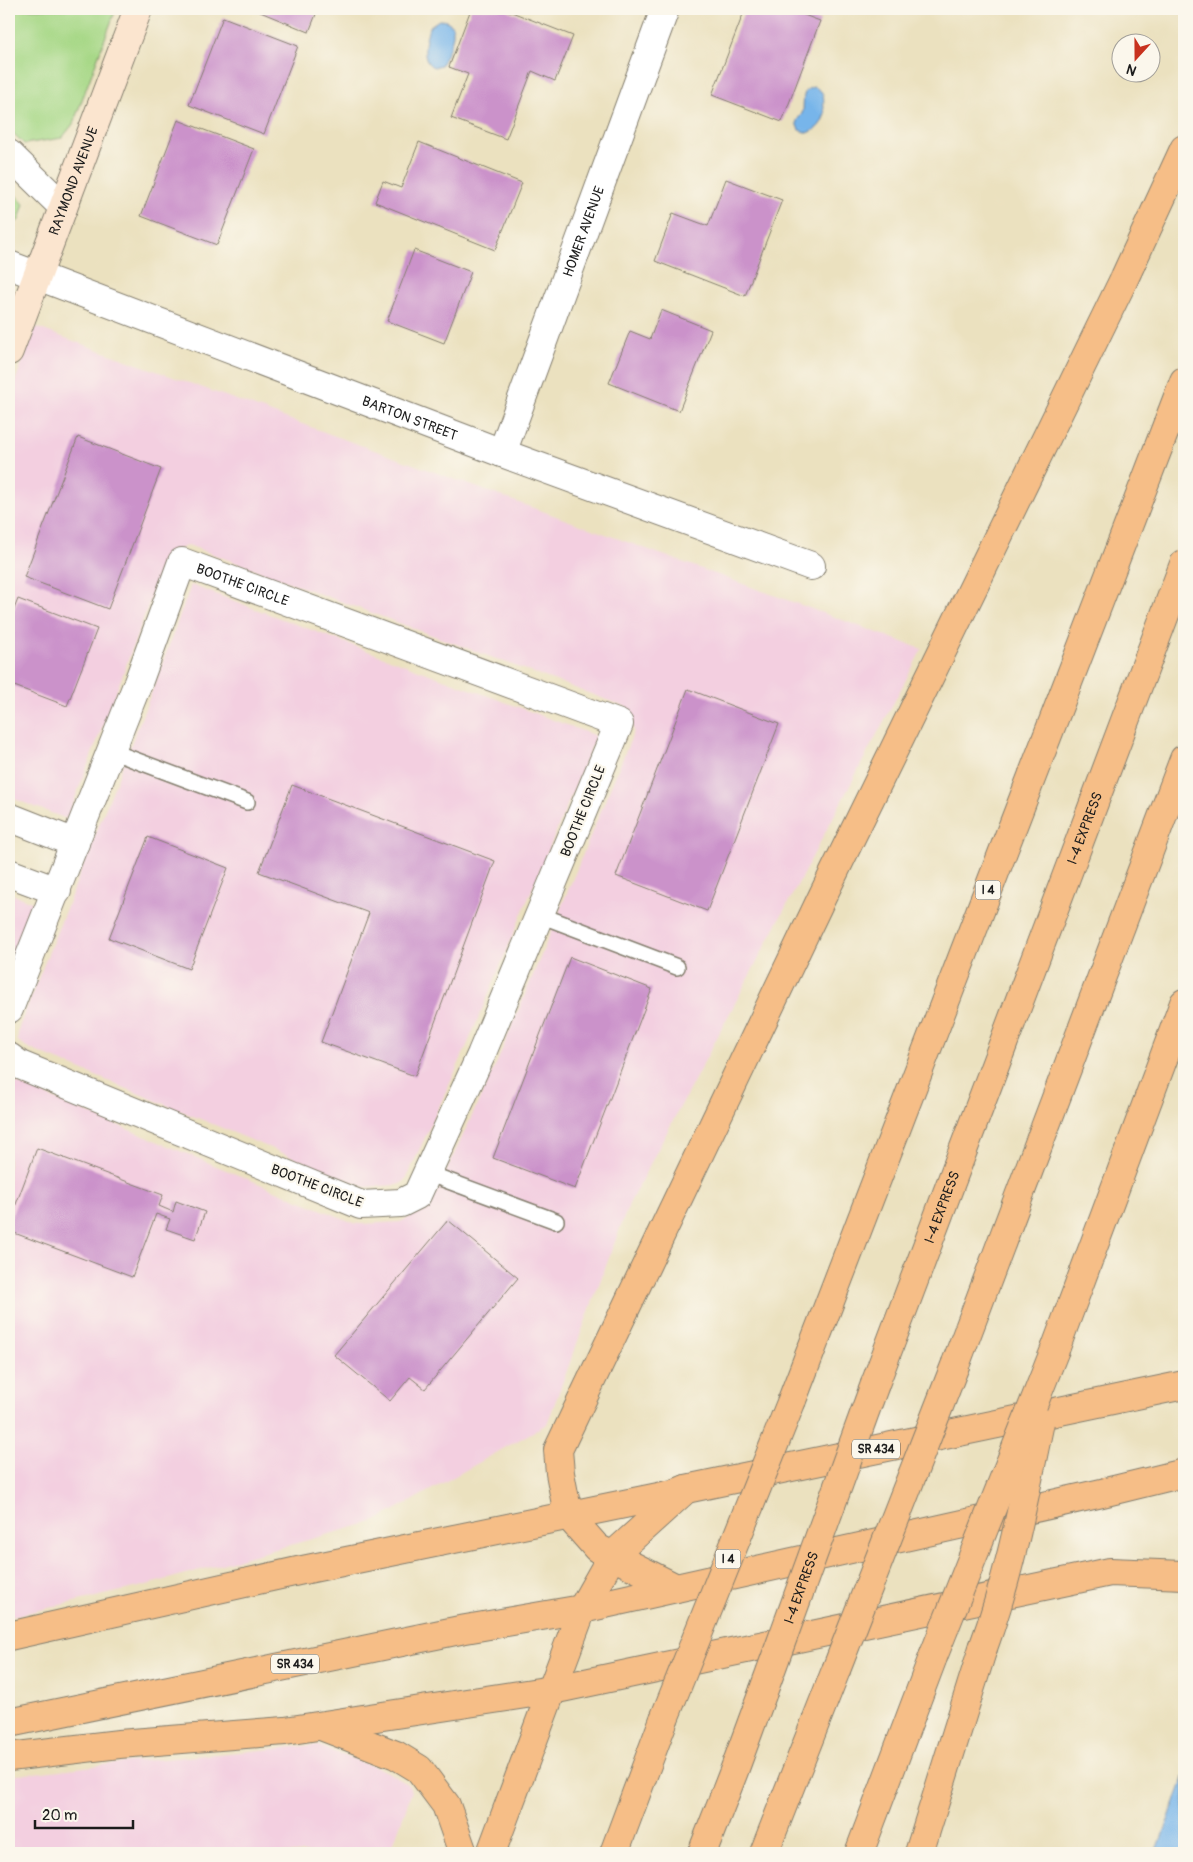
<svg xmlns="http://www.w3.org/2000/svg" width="1193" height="1862" viewBox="0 0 1193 1862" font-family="Pangolin,sans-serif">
	<rect width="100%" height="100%" fill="#fbf7ec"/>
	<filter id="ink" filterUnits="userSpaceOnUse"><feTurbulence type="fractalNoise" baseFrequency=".02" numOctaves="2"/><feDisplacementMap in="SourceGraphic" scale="10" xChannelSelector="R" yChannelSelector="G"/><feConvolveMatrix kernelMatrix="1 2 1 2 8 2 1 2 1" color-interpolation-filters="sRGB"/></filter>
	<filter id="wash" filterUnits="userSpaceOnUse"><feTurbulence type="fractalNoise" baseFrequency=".0096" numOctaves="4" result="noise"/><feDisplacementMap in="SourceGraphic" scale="20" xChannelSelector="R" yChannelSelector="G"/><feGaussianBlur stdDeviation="1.12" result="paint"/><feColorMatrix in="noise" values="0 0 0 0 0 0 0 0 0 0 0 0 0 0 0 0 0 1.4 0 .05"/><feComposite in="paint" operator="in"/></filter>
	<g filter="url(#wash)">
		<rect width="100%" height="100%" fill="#ebe1bf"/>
		<!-- built -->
		<path fill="#f3cfe0" d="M 35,327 L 922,649 L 629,1204 L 547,1424 L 376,1521 L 143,1586 L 9,1617 L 9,1080 L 354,1223 L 360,1224 L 400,1222 L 423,1211 L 432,1202 L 497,1062 L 634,731 L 626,707 L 188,545 L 166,556 L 123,674 L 67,819 L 9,797 L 9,398 Z
			M 191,585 L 596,736 L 466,1048 L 405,1181 L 398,1185 L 365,1187 L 28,1048 L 18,1041 L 18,1030 L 154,686 Z
			M 9,893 L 34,903 L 9,965 Z
			M 316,1745 L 388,1772 L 407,1784 L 412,1791 L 390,1853 L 9,1853 L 9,1776 L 119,1763 Z"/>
		<!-- green -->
		<path fill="#a7d887" stroke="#627a52" d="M 9,9 L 116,9 L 73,124 L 62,138 L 24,144 L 9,129 Z
			M 9,188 L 24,204 L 19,220 L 9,230 Z"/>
		<!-- water -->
		<path fill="#77b5ea" stroke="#4a6883" d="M 439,20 C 466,20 447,53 441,65 L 434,67 C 420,63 425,37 430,26 Z
			M 814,87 C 829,93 821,101 825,113 C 822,124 818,129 808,133 L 799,130 C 793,118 800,120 803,111 C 804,100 801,89 814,87 Z
			M 1184,1777 L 1184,1853 L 1156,1853 Z"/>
		<g id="blocks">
			<!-- building -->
			<path fill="#cb92ca" d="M 253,9 L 318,9 L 309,32 Z
				M 471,9 L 504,9 L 573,36 L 555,81 L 532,71 L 506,139 L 451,118 L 468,74 L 449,67 Z
				M 745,9 L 788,9 L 820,21 L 782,122 L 712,95 Z
				M 223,17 L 298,46 L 264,134 L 189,105 Z
				M 178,120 L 254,149 L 217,245 L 141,216 Z
				M 419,142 L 522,183 L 495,250 L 375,202 L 383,181 L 401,188 Z
				M 726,179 L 782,200 L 745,296 L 655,261 L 673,213 L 708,226 Z
				M 414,250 L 471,272 L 444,343 L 387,321 Z
				M 661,310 L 711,330 L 679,411 L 609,383 L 630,331 L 650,339 Z
				M 78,437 L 161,469 L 108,609 L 24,577 Z
				M 18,599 L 97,629 L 67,706 L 9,684 L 9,622 Z
				M 688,689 L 779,724 L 707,911 L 616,876 Z
				M 292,785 L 495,861 L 415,1076 L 321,1042 L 369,913 L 259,872 Z
				M 148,837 L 228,868 L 189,969 L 109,938 Z
				M 570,957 L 652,989 L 575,1189 L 493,1158 Z
				M 37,1148 L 163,1195 L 159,1206 L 173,1212 L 176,1201 L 205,1212 L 195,1239 L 166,1229 L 170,1219 L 156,1214 L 132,1277 L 9,1231 L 9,1223 Z
				M 448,1220 L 518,1278 L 425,1389 L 410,1377 L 390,1401 L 334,1355 Z"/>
		</g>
	</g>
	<g filter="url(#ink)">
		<use href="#blocks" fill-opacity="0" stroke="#847e6e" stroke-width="1"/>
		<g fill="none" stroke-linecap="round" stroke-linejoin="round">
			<defs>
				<path id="lane" d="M 111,751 L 247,802
					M 540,915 L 677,967
					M 427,1173 L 556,1221"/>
				<g id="street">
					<path d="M 9,154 L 63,207"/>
					<path id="s1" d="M 9,265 L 502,453 L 811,566"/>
					<path id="s2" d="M 502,453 L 665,9"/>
					<path d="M 9,817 L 75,843"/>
					<path d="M 9,873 L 57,891"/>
					<path id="s3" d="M 9,1009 L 139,680 L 182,562 L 619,724 L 481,1055 L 417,1195 L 401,1203 L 361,1205 L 20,1065 L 9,1057"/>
				</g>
				<g id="secondary">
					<path id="s4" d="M 9,351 L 138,9"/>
				</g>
				<path id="primary" d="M 9,1636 L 298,1571 L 673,1494 L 686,1489 L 1184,1385
					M 9,1723 L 460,1630 L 582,1609 L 1102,1493 L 1184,1473"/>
				<g id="highway">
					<path d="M 1056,1347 L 1184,1003"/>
					<path d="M 956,1363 L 1184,759"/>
					<path id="s5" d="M 875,1384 L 1184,564"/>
					<path d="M 792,1400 L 1184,381"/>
					<path d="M 676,1588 L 597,1548 L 568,1515 L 560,1473 L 558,1450 L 823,895 L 1124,279 L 1184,149"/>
					<path d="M 321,1726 L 396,1755 L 419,1769 L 446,1805 L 463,1853"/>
					<path d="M 9,1757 L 119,1744 L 285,1731 L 552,1690 L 1110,1572 L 1184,1575"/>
					<path d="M 491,1853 L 582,1609 L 612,1556 L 686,1489"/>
					<path d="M 614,1853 L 664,1719"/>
					<path d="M 702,1853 L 734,1771 L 763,1692"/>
					<path d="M 764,1853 L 836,1670"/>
					<path d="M 859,1853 L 933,1657"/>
					<path d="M 919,1853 L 983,1648"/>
				</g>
			</defs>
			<!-- lane casing -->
			<use href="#lane" stroke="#847e6e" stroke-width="18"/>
			<!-- street casing -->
			<use href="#street" stroke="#847e6e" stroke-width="30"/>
			<!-- secondary casing -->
			<use href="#secondary" stroke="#847e6e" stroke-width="30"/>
			<!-- primary casing -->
			<use href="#primary" stroke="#847e6e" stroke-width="30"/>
			<!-- highway casing -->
			<use href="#highway" stroke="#847e6e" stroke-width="30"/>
			<!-- lane -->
			<use href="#lane" stroke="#fff" stroke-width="15"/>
			<!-- street -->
			<use href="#street" stroke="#fff" stroke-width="28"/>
			<!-- secondary -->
			<use href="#secondary" stroke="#fbe5cf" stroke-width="28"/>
			<!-- primary -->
			<use href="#primary" stroke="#f6be87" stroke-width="28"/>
			<!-- highway -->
			<use href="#highway" stroke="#f6be87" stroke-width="28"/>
			<defs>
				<g id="highway-bridge">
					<path d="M 983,1648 C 1010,1575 1024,1498 1040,1422"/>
					<path d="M 933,1657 L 1056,1347"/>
					<path d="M 836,1670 L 956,1363"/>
					<path id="s6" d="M 763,1692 L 875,1384"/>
					<path d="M 664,1719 L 792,1400"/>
				</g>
			</defs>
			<!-- highway-bridge casing -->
			<use href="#highway-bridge" stroke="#847e6e" stroke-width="30" stroke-linecap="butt"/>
			<!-- highway-bridge -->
			<use href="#highway-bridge" stroke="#f6be87" stroke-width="28"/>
		</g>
	</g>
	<g text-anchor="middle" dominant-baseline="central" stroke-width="4.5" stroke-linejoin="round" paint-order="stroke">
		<!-- shield labels -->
		<g fill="#fbf7ec" stroke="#5f5e5a" stroke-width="1">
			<rect x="975.5" y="880.5" width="25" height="19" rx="4"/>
			<rect x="852" y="1439.5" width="48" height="19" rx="4"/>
			<rect x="715.5" y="1549.5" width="25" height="19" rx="4"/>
			<rect x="271" y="1654.5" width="48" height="19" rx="4"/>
		</g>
		<g font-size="12" font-weight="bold" fill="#1c1c1c">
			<text x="988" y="890">I 4</text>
			<text x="876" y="1449">SR 434</text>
			<text x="728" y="1559">I 4</text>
			<text x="295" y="1664">SR 434</text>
		</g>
		<!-- street labels -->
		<g font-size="14" fill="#1c1c1c" stroke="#fbf7ec">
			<text stroke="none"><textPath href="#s4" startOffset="182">RAYMOND AVENUE</textPath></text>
			<text stroke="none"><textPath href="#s2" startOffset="236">HOMER AVENUE</textPath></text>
			<text stroke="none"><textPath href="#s1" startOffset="429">BARTON STREET</textPath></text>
			<text stroke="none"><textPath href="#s3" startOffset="544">BOOTHE CIRCLE</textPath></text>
			<text transform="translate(583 811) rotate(-68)">BOOTHE CIRCLE</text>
			<text stroke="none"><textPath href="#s5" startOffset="594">I-4 EXPRESS</textPath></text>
			<text transform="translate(317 1186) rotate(21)">BOOTHE CIRCLE</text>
			<text stroke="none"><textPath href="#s5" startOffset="189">I-4 EXPRESS</textPath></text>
			<text stroke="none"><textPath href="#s6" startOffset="111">I-4 EXPRESS</textPath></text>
		</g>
	</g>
	<!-- margin -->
	<rect width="1193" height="1862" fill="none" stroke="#fbf7ec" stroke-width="30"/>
	<!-- north arrow -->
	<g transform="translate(1136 58) rotate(201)"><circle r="24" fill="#fbf7ec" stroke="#a29f99"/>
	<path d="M0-4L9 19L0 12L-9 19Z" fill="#c8321e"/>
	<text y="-8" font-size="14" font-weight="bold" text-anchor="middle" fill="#1c1c1c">N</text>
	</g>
	<!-- scale -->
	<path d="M35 1820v8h98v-8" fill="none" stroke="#1c1c1c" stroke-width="2.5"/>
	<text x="42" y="1820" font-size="15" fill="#1c1c1c" stroke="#fbf7ec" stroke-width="4" paint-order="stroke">20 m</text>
</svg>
